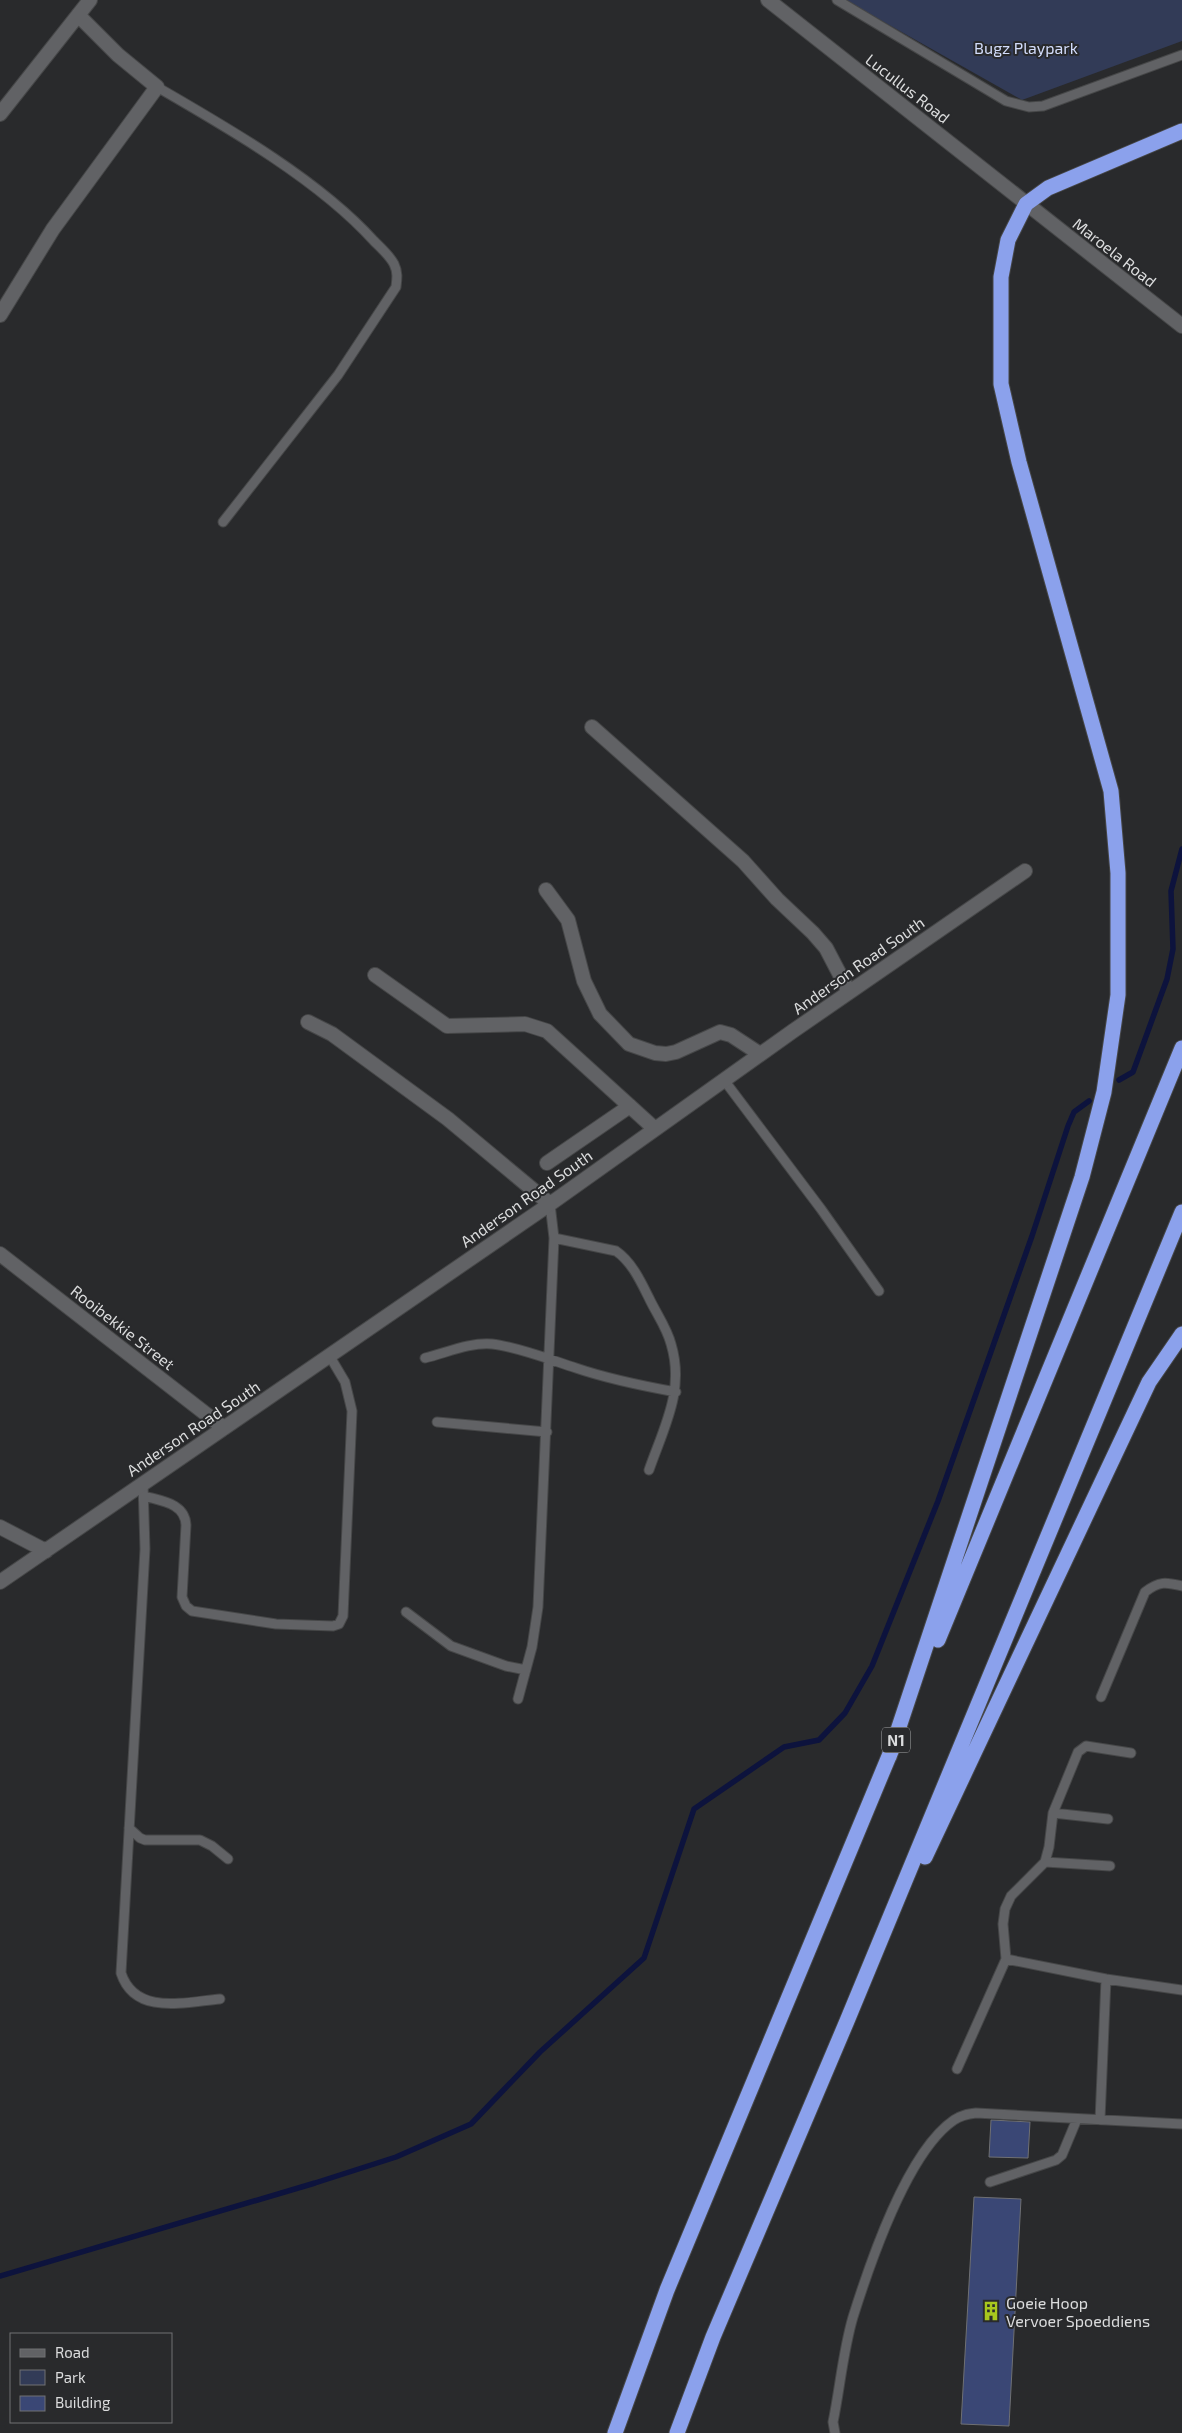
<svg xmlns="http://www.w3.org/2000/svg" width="1182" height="2433" viewBox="0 0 1182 2433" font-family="'Exo 2',sans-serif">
	<rect width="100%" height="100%" fill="#292a2c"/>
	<!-- green -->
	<path fill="#323b57" d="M 845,0 L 1182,0 L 1182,41 L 1022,100 Z"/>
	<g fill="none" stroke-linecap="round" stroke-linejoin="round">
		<!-- stream -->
		<path stroke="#0d133d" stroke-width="5.5" d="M 1119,1080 L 1133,1072 L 1167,979 L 1173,949 L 1171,891 L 1182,849
			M 0,2276 L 315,2183 L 396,2157 L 471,2124 L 540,2052 L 644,1958 L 694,1809 L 784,1747 L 819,1740 L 845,1713 L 872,1666 L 938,1501 L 1032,1236 L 1068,1126 L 1074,1112 L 1089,1101"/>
	</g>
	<!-- building -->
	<path fill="#3a4775" stroke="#6f7073" d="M 991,2120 L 1030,2122 L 1028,2158 L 989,2157 Z
		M 974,2197 L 1021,2199 L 1009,2426 L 961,2424 Z"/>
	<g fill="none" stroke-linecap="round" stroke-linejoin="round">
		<defs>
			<path id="service" d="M 837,0 L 1006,101 L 1029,107 L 1043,106 L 1182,55
				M 157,87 C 228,128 319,180 374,241 C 381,248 390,256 394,264 C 398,272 397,279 396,287 L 338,375 L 223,522
				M 724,1080 L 821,1209 L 879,1291
				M 554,1238 L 616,1251 C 632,1262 641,1282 649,1298 C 656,1313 667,1328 671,1344 C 685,1390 664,1427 649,1470
				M 425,1358 C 446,1353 470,1342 492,1344 C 518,1347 551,1360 576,1368 C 608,1379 643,1386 676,1392
				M 437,1422 L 547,1432
				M 143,1483 L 145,1549 L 121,1973 C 135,2016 185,2002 220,1999
				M 144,1496 C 161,1501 185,1503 186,1525 L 182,1597 L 186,1606 L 192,1611 L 276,1624 L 333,1626 L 339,1624 L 343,1616 L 352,1411 L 345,1382 L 329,1355
				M 406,1612 L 451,1646 L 506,1666 L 526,1670
				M 1101,1697 L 1145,1592 C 1159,1581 1166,1582 1182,1586
				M 518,1699 L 532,1647 L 538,1607 L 554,1238 L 550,1204
				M 1053,1813 L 1108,1819
				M 129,1828 L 140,1838 L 145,1840 L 200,1840 L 212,1846 L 228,1859
				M 1045,1862 L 1110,1866
				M 1006,1959 L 1106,1979 L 1182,1990
				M 957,2069 L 1006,1959 L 1003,1924 L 1005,1909 L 1011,1896 L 1045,1862 L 1049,1847 L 1053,1813 L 1078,1752 L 1086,1746 L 1131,1753
				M 1100,2120 L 1106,1979
				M 990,2182 L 1056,2160 L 1062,2155 L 1077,2119
				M 835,2433 L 833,2422 C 840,2388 843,2351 853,2317 C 870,2263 907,2152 954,2120 C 961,2115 968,2114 976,2113 L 1182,2124"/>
			<path id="minor" d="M 0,114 L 90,0
				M 0,315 L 53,229 L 157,87 L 118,55 L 78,15
				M 592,727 L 743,861 L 777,899 L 813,933 L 826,948 L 849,992
				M 546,890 L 568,920 L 584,981 L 600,1014 L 629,1044 L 655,1053 L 666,1054 L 676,1052 L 720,1032 L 731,1035 L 760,1054
				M 375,975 L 447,1026 L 525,1024 L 547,1031 L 655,1129
				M 308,1022 L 332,1034 L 448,1119 L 550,1204
				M 547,1163 L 630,1106
				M 0,1254 L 224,1428
				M 0,1527 L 46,1551
				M 0,1582 L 550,1204 L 793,1031 L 1025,871"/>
			<path id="tertiary" d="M 768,0 L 1182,326"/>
			<path id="motorway" d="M 938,1640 L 1182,1048
				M 889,1757 L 1082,1177 L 1104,1092 L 1118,995 L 1118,873 L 1111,791 L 1019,462 L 1001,384 L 1001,277 L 1008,240 L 1026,204 L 1048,188 L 1182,131
				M 925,1857 L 1149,1382 L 1182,1334
				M 615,2433 L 667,2290 L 892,1749
				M 677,2433 L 713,2337 L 847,2021 L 1182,1212"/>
		</defs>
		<!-- service casing -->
		<use href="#service" stroke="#464748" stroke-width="11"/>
		<!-- minor casing -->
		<use href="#minor" stroke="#464748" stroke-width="16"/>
		<!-- tertiary casing -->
		<use href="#tertiary" stroke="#464748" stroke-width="16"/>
		<!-- motorway casing -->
		<use href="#motorway" stroke="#464748" stroke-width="17"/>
		<!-- service -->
		<use href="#service" stroke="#616265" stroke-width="9"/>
		<!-- minor -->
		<use href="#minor" stroke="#616265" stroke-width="14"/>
		<!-- tertiary -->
		<use href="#tertiary" stroke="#616265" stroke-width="14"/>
		<!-- motorway -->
		<use href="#motorway" stroke="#8ba1ec" stroke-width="15"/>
	</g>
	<!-- icons -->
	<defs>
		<symbol id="building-bare" viewBox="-9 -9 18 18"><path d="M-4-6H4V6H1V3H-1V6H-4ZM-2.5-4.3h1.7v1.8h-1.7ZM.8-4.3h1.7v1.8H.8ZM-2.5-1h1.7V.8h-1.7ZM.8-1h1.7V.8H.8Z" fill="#a8c71e" stroke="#292a2c" stroke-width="2.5" paint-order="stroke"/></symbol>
	</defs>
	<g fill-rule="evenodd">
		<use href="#building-bare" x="977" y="2297" width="28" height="28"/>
	</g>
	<g text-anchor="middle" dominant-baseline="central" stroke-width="4" stroke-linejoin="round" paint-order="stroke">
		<!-- shield labels -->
		<rect fill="#292a2c" stroke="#a6a7a8" stroke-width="1" x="882" y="1727.5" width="28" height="25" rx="4"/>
		<g font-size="15" font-weight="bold" fill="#dbdcdd">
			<text x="896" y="1740">N1</text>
		</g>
		<!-- park labels -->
		<g font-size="16" fill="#d3ddfc" stroke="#292a2c">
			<text x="1026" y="47">Bugz Playpark</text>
		</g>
		<!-- street labels -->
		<g font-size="16" fill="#dbdcdd" stroke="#292a2c">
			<text transform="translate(908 88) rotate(38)">Lucullus Road</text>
			<text transform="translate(1115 252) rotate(38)">Maroela Road</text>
			<text transform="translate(858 965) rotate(-35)">Anderson Road South</text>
			<text transform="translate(526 1198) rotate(-35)">Anderson Road South</text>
			<text transform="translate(123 1327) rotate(38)">Rooibekkie Street</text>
			<text transform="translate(193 1428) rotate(-34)">Anderson Road South</text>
		</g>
		<!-- poi labels -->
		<g font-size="16" fill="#dbdcdd" stroke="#292a2c" text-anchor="start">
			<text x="1006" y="2302">Goeie Hoop<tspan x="1006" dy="18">Vervoer Spoeddiens</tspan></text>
		</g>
	</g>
	<!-- legend -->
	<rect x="10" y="2333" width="162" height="90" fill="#292a2c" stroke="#707173"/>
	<rect x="20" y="2349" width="25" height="8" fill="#616265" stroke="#707173"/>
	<text x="55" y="2358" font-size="15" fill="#dbdcdd">Road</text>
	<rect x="20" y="2370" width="25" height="15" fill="#323b57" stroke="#707173"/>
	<text x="55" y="2383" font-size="15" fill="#dbdcdd">Park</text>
	<rect x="20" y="2396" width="25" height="15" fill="#3a4775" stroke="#707173"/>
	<text x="55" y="2408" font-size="15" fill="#dbdcdd">Building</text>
</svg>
